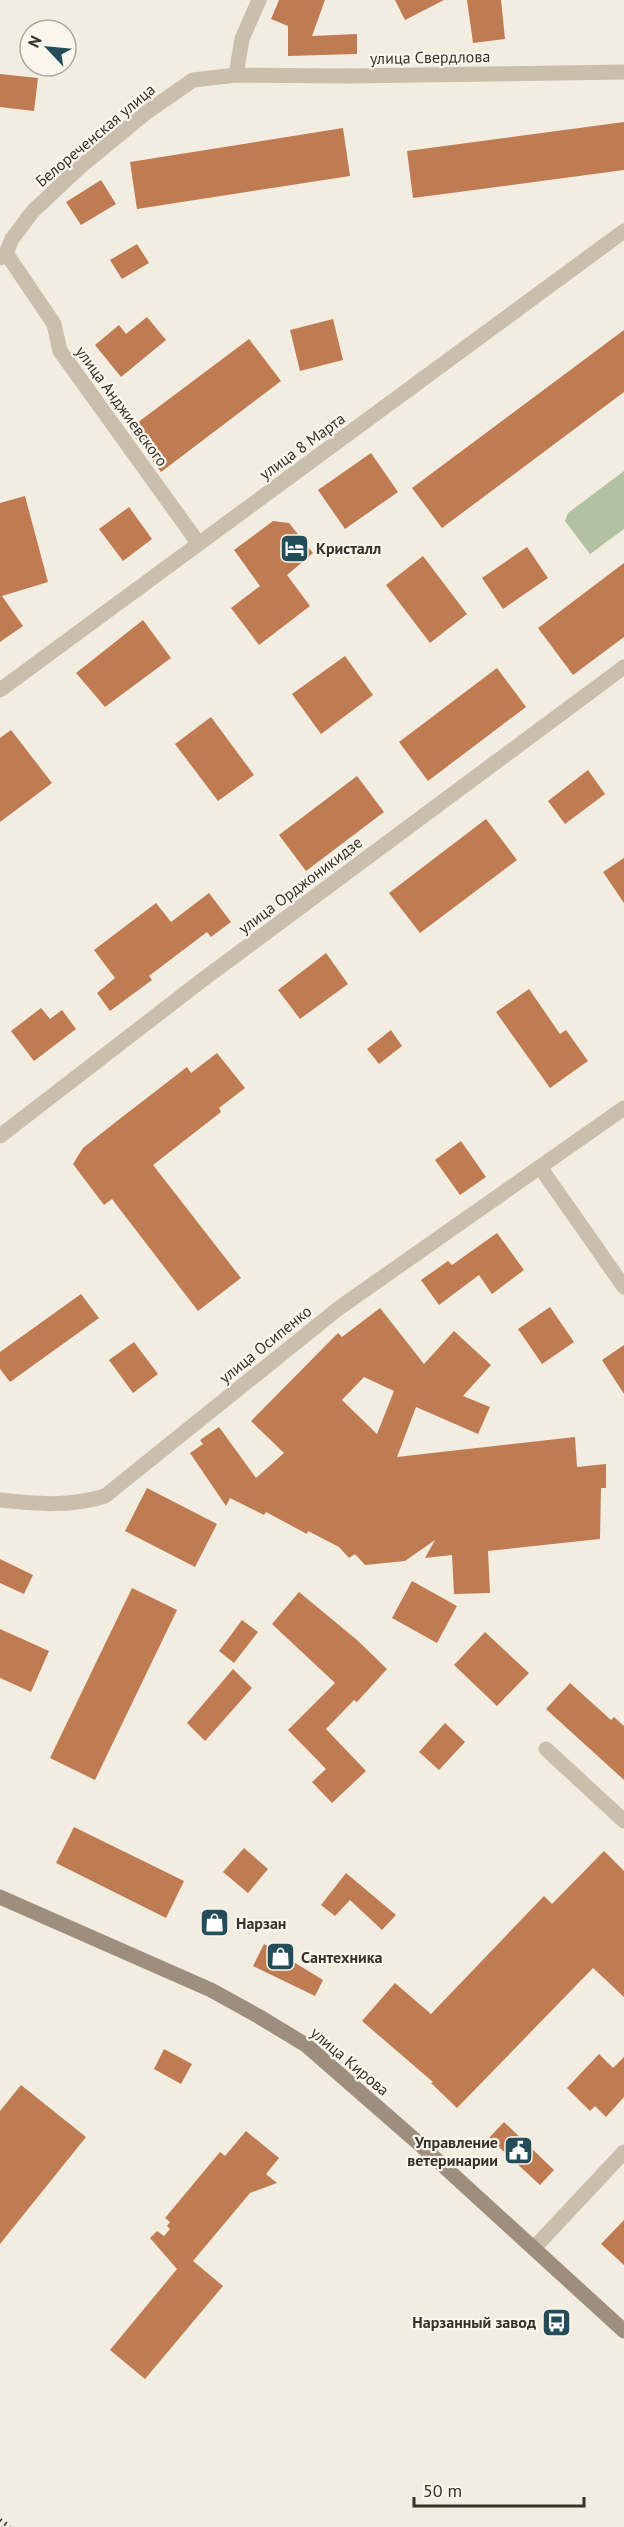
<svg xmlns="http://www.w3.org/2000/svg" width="624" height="2527" viewBox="0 0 624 2527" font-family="'PT Sans',sans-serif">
	<rect width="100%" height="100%" fill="#f2ece1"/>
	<!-- green -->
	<path fill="#b2c1a1" d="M 624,471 L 624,529 L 590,554 L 565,521 L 568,513 Z"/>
	<!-- building -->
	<path fill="#bf7c52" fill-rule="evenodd" d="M 279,0 L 325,0 L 312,36 L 357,34 L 357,54 L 288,56 L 288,26 L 271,19 Z
		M 395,0 L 444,0 L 405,20 Z
		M 467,0 L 501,0 L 505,39 L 473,43 Z
		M 0,74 L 38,78 L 34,111 L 0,107 Z
		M 624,122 L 624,170 L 413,198 L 407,151 Z
		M 343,128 L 350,176 L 137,209 L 130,162 Z
		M 101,180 L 116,204 L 81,225 L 66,202 Z
		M 137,244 L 149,263 L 122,279 L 110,260 Z
		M 147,317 L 166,340 L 121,377 L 95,345 L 119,325 L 126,334 Z
		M 333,319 L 343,360 L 300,371 L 290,330 Z
		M 624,330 L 624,392 L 442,528 L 412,488 Z
		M 249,339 L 281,381 L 161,472 L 129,429 Z
		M 371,453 L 398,492 L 345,529 L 318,490 Z
		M 25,496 L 48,582 L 2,596 L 23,626 L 0,642 L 0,503 Z
		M 129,507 L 152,539 L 123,561 L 99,529 Z
		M 273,521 L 289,523 L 313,553 L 287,575 L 310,606 L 259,645 L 231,608 L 260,586 L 234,550 Z
		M 527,547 L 548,578 L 503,609 L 482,578 Z
		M 423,556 L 467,614 L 430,643 L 386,585 Z
		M 624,563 L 624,637 L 573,675 L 538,628 Z
		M 143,620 L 171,658 L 105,707 L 76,673 Z
		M 345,656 L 373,695 L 321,734 L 292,694 Z
		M 497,668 L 526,707 L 428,781 L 399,742 Z
		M 211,717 L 254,775 L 218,801 L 175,744 Z
		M 11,730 L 52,783 L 0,822 L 0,738 Z
		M 588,770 L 605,794 L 565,824 L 548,801 Z
		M 357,776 L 384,812 L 306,871 L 279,835 Z
		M 486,819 L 517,860 L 420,933 L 389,893 Z
		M 624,858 L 624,903 L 603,872 Z
		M 209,893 L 231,922 L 211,937 L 207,932 L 149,976 L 152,980 L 110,1011 L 97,993 L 115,978 L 94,950 L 156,903 L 171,922 Z
		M 326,953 L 348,984 L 300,1019 L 278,990 Z
		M 529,989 L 560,1034 L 566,1030 L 588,1061 L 550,1088 L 496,1012 Z
		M 41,1008 L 50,1019 L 62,1010 L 76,1029 L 34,1061 L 11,1031 Z
		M 391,1030 L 402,1046 L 379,1064 L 367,1049 Z
		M 217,1053 L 245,1088 L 219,1108 L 221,1112 L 153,1165 L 241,1278 L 198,1311 L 112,1199 L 104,1205 L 73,1164 L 83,1148 L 117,1121 L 187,1067 L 191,1073 Z
		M 461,1141 L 486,1177 L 460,1195 L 435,1160 Z
		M 497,1233 L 524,1270 L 492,1294 L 479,1275 L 439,1305 L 421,1280 L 448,1261 L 452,1265 Z
		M 81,1294 L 99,1318 L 10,1382 L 0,1369 L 0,1352 Z
		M 550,1307 L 574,1342 L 542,1364 L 518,1329 Z
		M 380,1308 L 424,1364 L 454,1331 L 491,1365 L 463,1396 L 490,1407 L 478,1434 L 416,1407 L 397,1457 L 575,1437 L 577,1467 L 606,1464 L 606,1488 L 601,1488 L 600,1539 L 488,1551 L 490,1593 L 454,1594 L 452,1555 L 425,1558 L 435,1540 L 405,1561 L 365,1565 L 355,1554 L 349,1558 L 339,1547 L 308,1531 L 307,1534 L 266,1512 L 264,1515 L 230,1498 L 226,1506 L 190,1453 L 203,1444 L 200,1440 L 219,1427 L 256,1478 L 284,1453 L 251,1421 L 338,1333 L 342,1337 ZM 364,1377 L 394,1391 L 377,1434 L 342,1400 Z
		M 134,1342 L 158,1374 L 133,1393 L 109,1360 Z
		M 624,1345 L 624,1394 L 602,1360 Z
		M 147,1488 L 217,1524 L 195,1567 L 125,1531 Z
		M 0,1559 L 33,1575 L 24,1594 L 0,1583 Z
		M 412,1581 L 457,1606 L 437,1643 L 392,1618 Z
		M 132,1588 L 177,1610 L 95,1780 L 50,1758 Z
		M 299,1592 L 357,1640 L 387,1669 L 357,1702 L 354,1700 L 326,1729 L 366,1771 L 332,1803 L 312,1782 L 326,1769 L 288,1730 L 335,1683 L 272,1624 Z
		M 242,1620 L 258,1632 L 234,1663 L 219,1651 Z
		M 0,1629 L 49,1651 L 31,1692 L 0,1678 Z
		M 485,1632 L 529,1673 L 497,1706 L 454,1665 Z
		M 233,1669 L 252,1688 L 205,1741 L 187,1723 Z
		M 570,1683 L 611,1720 L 614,1717 L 624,1726 L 624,1780 L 546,1709 Z
		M 445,1723 L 465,1742 L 439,1770 L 419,1752 Z
		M 74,1827 L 184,1881 L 166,1918 L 56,1863 Z
		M 244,1848 L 268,1869 L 248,1893 L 223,1872 Z
		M 604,1851 L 624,1871 L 624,1997 L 593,1968 L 457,2108 L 431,2083 L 433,2082 L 362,2021 L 395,1983 L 431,2014 L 544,1896 L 552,1904 Z
		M 346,1873 L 396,1915 L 382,1930 L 350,1900 L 335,1916 L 321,1905 Z
		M 264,1944 L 323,1980 L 315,1996 L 253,1966 Z
		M 164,2049 L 192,2064 L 181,2084 L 154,2069 Z
		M 599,2054 L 613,2068 L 624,2057 L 624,2097 L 606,2117 L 595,2106 L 590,2111 L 567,2088 Z
		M 21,2085 L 86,2137 L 0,2244 L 0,2111 Z
		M 504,2122 L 554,2170 L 540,2185 L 489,2138 Z
		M 246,2131 L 279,2158 L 266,2174 L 277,2183 L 250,2193 L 193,2261 L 223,2286 L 145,2379 L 110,2350 L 177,2269 L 150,2238 L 157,2231 L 164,2236 L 170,2229 L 167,2226 L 170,2222 L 165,2218 L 220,2152 L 225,2156 Z
		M 624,2220 L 624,2265 L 601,2244 Z"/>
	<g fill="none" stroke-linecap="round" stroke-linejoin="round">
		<!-- street -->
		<path stroke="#cabead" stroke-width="15" d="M 236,75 L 242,39 L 259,0
			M 6,253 L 54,324 L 60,351 L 199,544
			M 0,258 L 6,253 L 12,239 L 33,211 L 80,167 L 147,112 L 193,80 L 236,75 L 348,76 L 624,72
			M 0,690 L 624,231
			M 0,1136 L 201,981 L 624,667
			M 540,1167 L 624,1287
			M 0,1500 C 36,1504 70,1507 105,1496 L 339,1308 L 624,1108
			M 546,1749 L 624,1821
			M 534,2248 L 624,2152"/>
		<!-- secondary -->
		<path stroke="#9e8e7e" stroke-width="15" d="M 0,1897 L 211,1990 L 258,2016 L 306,2045 L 415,2140 L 624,2331"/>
		<!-- rail -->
		<path stroke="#39312b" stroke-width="4.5" stroke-dasharray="1.5 4.5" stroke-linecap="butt" d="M 0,2520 L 10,2527"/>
	</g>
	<!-- icons -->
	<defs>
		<symbol id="hotel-square" viewBox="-11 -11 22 22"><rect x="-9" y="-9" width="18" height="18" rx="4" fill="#234d58" stroke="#faf6ed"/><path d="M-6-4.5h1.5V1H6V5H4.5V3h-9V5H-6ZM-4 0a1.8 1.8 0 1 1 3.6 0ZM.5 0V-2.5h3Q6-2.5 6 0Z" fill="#fff"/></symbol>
		<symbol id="shop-square" viewBox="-11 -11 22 22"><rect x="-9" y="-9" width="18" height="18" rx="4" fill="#234d58" stroke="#faf6ed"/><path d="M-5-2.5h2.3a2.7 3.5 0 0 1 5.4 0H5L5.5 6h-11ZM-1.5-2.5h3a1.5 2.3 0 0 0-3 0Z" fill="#fff"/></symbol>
		<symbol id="civic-square" viewBox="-11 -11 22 22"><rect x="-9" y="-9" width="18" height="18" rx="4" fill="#234d58" stroke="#faf6ed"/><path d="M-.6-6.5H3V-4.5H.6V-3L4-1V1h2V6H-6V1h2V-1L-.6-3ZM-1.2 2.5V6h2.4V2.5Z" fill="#fff"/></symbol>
		<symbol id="bus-square" viewBox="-11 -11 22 22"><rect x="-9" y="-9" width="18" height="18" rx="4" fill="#234d58" stroke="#faf6ed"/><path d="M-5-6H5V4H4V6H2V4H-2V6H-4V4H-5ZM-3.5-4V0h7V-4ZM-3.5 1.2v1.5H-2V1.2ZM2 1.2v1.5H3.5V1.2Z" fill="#fff"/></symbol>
	</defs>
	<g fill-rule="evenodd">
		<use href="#hotel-square" x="278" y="532" width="33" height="33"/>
		<use href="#shop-square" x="198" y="1906" width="33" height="33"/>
		<use href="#shop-square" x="264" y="1940" width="33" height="33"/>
		<use href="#civic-square" x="502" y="2134" width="33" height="33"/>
		<use href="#bus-square" x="540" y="2306" width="33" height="33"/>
	</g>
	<g text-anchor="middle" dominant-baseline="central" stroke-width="4.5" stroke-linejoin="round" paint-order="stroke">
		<!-- street labels -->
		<g font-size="16" fill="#39312b" stroke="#faf6ed">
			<text transform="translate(430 57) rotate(-1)">улица Свердлова</text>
			<text transform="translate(95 135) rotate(-40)">Белореченская улица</text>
			<text transform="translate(122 406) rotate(54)">улица Анджиевского</text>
			<text transform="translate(302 446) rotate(-36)">улица 8 Марта</text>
			<text transform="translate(300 885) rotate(-37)">улица Орджоникидзе</text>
			<text transform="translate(265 1344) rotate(-39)">улица Осипенко</text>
			<text transform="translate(350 2061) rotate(40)">улица Кирова</text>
		</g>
		<!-- poi labels -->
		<g font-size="16" font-weight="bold" fill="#39312b" stroke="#faf6ed" text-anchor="start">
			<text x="316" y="548">Кристалл</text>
			<text x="236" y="1923">Нарзан</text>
			<text x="301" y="1957">Сантехника</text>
			<text x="498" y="2142" text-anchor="end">Управление<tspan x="498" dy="18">ветеринарии</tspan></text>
			<text x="536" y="2322" text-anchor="end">Нарзанный завод</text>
		</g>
	</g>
	<!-- north arrow -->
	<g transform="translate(48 48) rotate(296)"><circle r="28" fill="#faf6ed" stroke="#ada79f" stroke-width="1.5"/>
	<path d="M0-4.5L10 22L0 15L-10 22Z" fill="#234d58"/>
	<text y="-9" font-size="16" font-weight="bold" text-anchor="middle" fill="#39312b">N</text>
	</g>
	<!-- scale -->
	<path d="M414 2497v9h170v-9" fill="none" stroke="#39312b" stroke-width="3"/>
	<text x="423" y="2497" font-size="18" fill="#39312b" stroke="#faf6ed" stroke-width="4.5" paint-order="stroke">50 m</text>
</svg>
